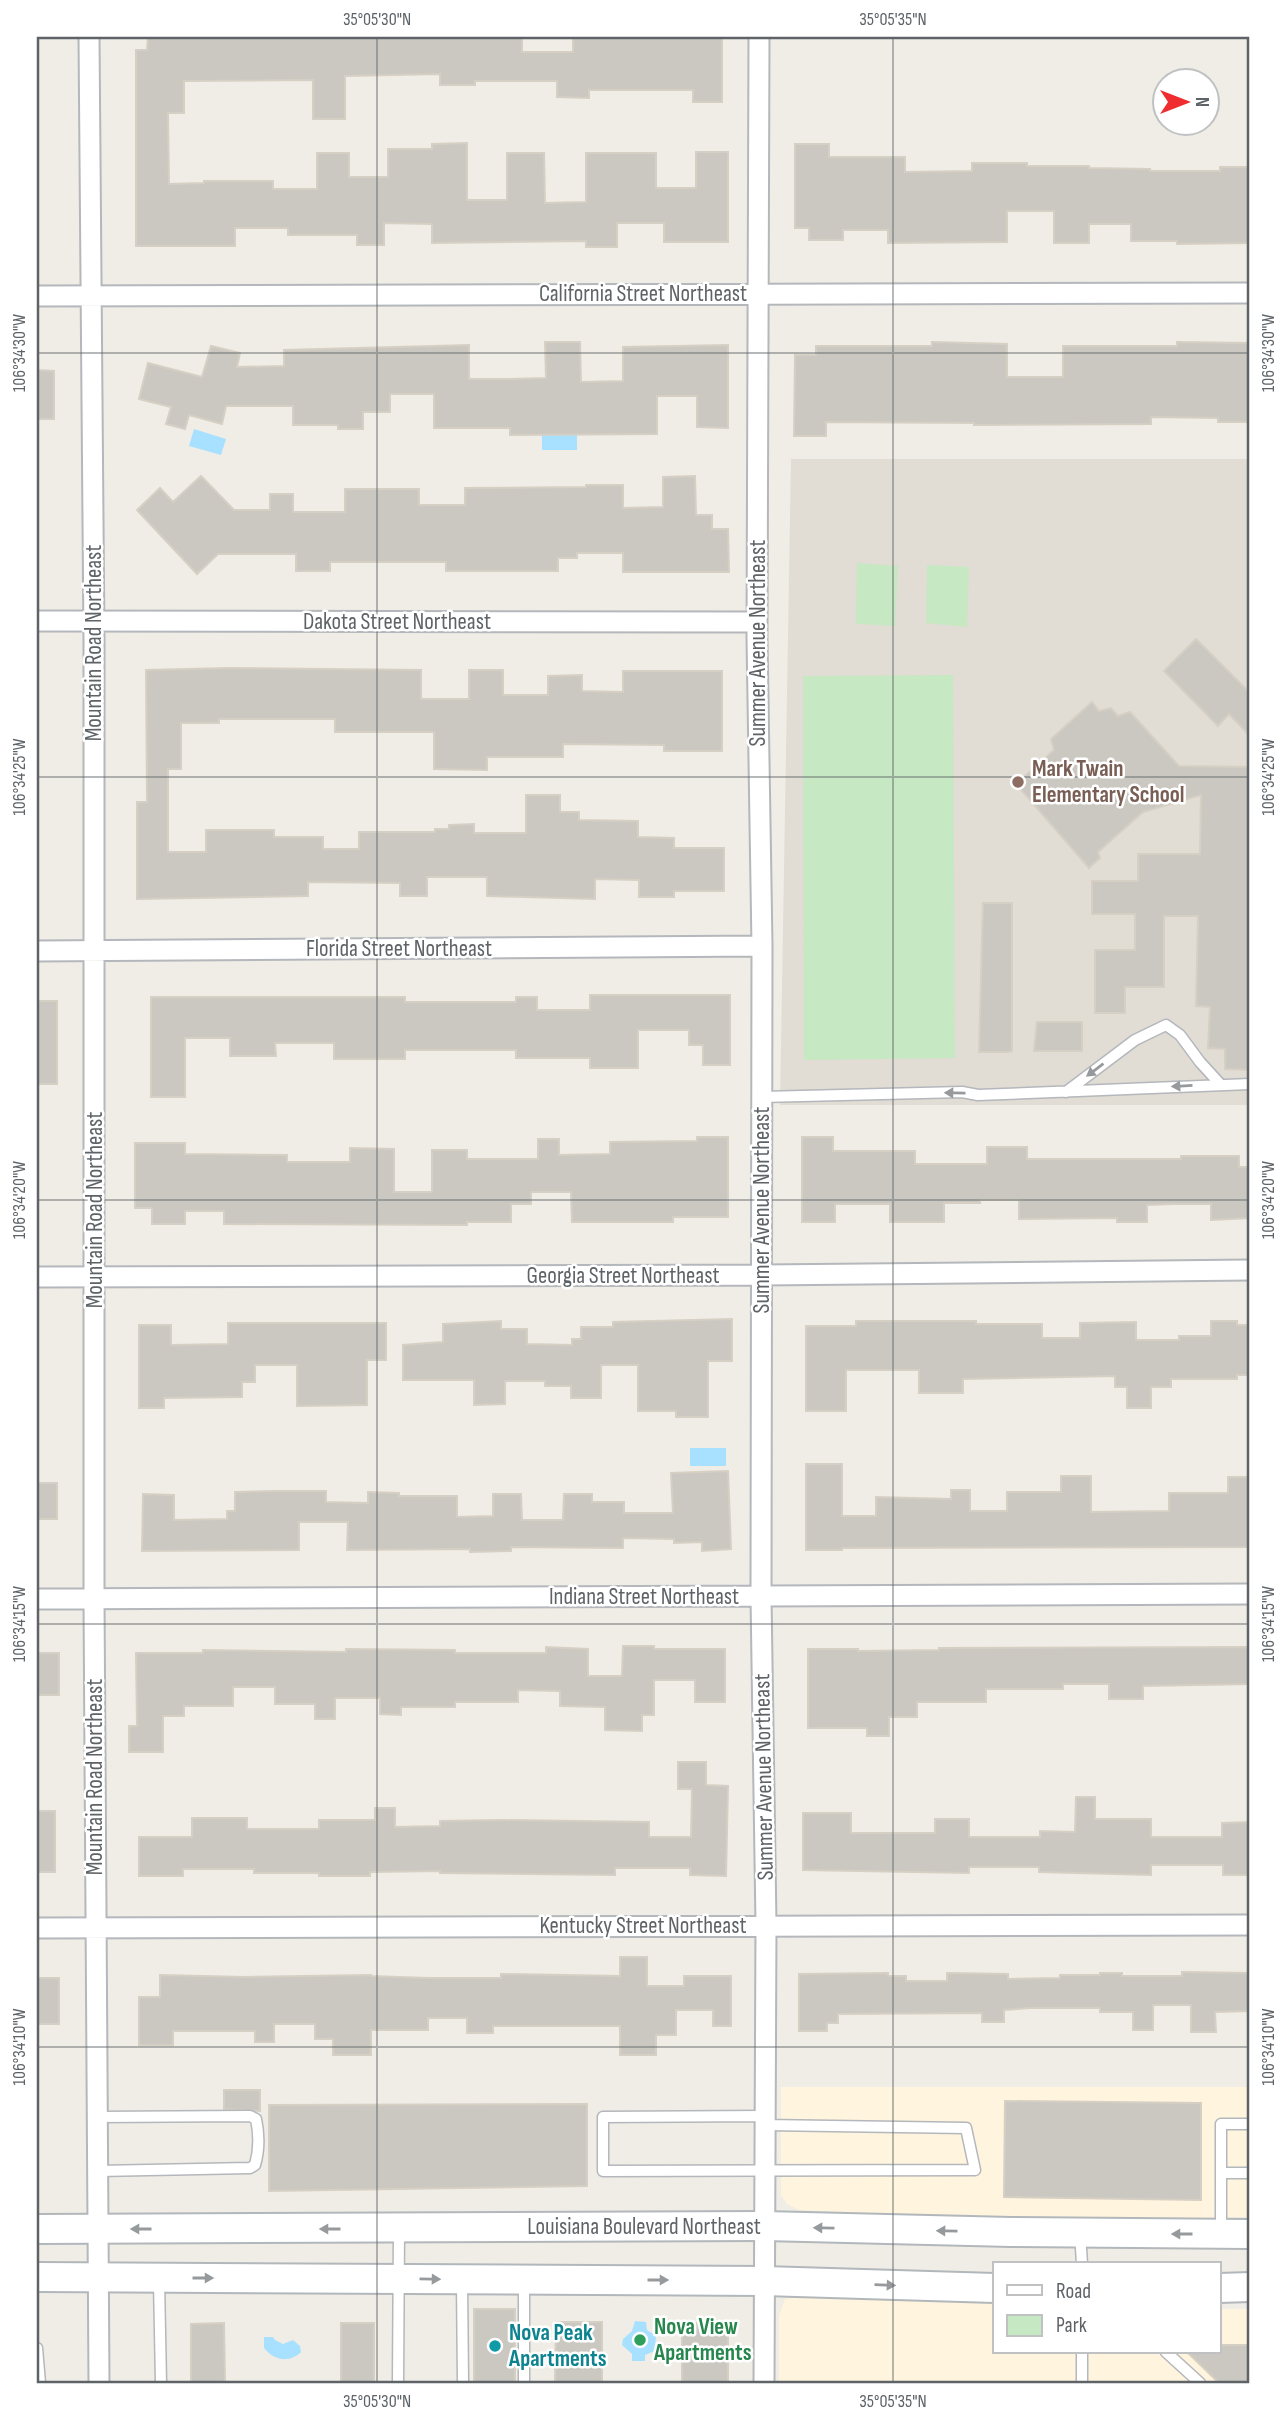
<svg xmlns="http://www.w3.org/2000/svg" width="1287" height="2420" viewBox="0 0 1287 2420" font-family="'Sofia Sans Condensed',sans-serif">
	<rect width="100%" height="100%" fill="#f0ede6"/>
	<!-- commercial -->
	<path fill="#fff4dd" d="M 781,2087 L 1250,2087 L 1250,2217 L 1136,2220 L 989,2218 L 799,2210 L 787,2204 L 781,2195 Z
		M 800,2297 L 995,2303 L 995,2352 L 1219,2352 L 1219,2309 L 1250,2309 L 1250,2383 L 779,2383 L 779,2316 L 785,2299 Z"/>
	<!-- education -->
	<path fill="#e1dcd4" d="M 791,459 L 1250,459 L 1250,1105 L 780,1105 Z"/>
	<!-- green -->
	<path fill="#c6e8c2" d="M 857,563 L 898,566 L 895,626 L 856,624 Z
		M 927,565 L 969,567 L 967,627 L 926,623 Z
		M 953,675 L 955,1058 L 804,1060 L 803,676 Z"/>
	<!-- water -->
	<path fill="#a8e1ff" d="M 194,429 L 226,439 L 221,455 L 189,446 Z
		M 577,434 L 577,450 L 542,450 L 542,435 Z
		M 690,1448 L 726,1448 L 726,1466 L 690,1466 Z
		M 635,2321 L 646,2322 L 647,2330 L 656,2336 L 655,2351 L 645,2355 L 645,2361 L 632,2361 L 632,2354 L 622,2345 L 623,2339 L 632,2331 Z
		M 264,2337 L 273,2337 L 275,2340 L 283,2344 L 293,2340 L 300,2346 L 301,2352 C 290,2363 274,2361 264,2348 Z"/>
	<!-- building -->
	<path fill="#cbc8c2" stroke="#d6cfc4" stroke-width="2" d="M 148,37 L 522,37 L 522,52 L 573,52 L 573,37 L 722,37 L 722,102 L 693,102 L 693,90 L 589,90 L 589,98 L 557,97 L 557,81 L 475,81 L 475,85 L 440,85 L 440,74 L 345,76 L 345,119 L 313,119 L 313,80 L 184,81 L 184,113 L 168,113 L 169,184 L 204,183 L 204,181 L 273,181 L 273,189 L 317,189 L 317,153 L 349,153 L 349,177 L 388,177 L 388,149 L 432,149 L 432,144 L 467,143 L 467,200 L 507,200 L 507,153 L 544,153 L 545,203 L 586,202 L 586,153 L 656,153 L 656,188 L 696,188 L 696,152 L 728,152 L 728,242 L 664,242 L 664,223 L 617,223 L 617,247 L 586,247 L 586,241 L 432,243 L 432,224 L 384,223 L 384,245 L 357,245 L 357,235 L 288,235 L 288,228 L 235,228 L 235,246 L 136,246 L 136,50 L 147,50 Z
		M 795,144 L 829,144 L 829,157 L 905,157 L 905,172 L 972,171 L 972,163 L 1027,163 L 1027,166 L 1089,166 L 1089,168 L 1150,169 L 1150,171 L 1220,171 L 1220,167 L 1250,167 L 1250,243 L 1177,244 L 1177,241 L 1131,241 L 1131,224 L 1089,224 L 1089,243 L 1054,243 L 1054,211 L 1007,211 L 1007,242 L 888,243 L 888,230 L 843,230 L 843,240 L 809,240 L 809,228 L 795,228 Z
		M 545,342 L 580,342 L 581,382 L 623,381 L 623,347 L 728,345 L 728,428 L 697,427 L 697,396 L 657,396 L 657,434 L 510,435 L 510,428 L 434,428 L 434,394 L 390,394 L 390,412 L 363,412 L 363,429 L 338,429 L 338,425 L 293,425 L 293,406 L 226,406 L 222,424 L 189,415 L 185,429 L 166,424 L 171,407 L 139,399 L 148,363 L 202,377 L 211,346 L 240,353 L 237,367 L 284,366 L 284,350 L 469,345 L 469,379 L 509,379 L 546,378 Z
		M 932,342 L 1007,344 L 1007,377 L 1063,377 L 1063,346 L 1177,346 L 1177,342 L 1250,343 L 1250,422 L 1218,422 L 1218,418 L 1151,417 L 1151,424 L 974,425 L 974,423 L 826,422 L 826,436 L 794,436 L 795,355 L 816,355 L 816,346 L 932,346 Z
		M 37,370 L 54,371 L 54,419 L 37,419 Z
		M 201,476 L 234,510 L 270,510 L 270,494 L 293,494 L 293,512 L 345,512 L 345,489 L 419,489 L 419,505 L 465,505 L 465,488 L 586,487 L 586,485 L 623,485 L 623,508 L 663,507 L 663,477 L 695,476 L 696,515 L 712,515 L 712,529 L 728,529 L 729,572 L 623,572 L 623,553 L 577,553 L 577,558 L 558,558 L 558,571 L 446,571 L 446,562 L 330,562 L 330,571 L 296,571 L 296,554 L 218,554 L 197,574 L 137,510 L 160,488 L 173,502 Z
		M 1196,639 L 1250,693 L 1250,736 L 1229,714 L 1218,726 L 1164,671 Z
		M 230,668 L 421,670 L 421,699 L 469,699 L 469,670 L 503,670 L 503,695 L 548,695 L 548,676 L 582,675 L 582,691 L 623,692 L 623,671 L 722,671 L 722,751 L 664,751 L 664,745 L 563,744 L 563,757 L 487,757 L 487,770 L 434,769 L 434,732 L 335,732 L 335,719 L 219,719 L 219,723 L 181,723 L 181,769 L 168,769 L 168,852 L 206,852 L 206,830 L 274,830 L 274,837 L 323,837 L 323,849 L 359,849 L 359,832 L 435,832 L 435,829 L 449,829 L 449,825 L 474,824 L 474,833 L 526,833 L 526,795 L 560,795 L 560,812 L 579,812 L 579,820 L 638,821 L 638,837 L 674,838 L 674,848 L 724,848 L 724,891 L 674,891 L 674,897 L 639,897 L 639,880 L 595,879 L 595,899 L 487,896 L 487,877 L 427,877 L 427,896 L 400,896 L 400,883 L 308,882 L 308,896 L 137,899 L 137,802 L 147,802 L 146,670 Z
		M 1092,702 L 1099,711 L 1111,708 L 1118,716 L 1130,712 L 1179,766 L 1250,767 L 1250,1070 L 1225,1069 L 1225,1049 L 1208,1048 L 1210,1007 L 1196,1006 L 1198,916 L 1164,916 L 1164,987 L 1125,987 L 1125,1013 L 1095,1013 L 1095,950 L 1135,950 L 1135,914 L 1092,914 L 1092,881 L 1138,881 L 1138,854 L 1200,854 L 1201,795 L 1143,812 L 1098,852 L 1100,858 L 1089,868 L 1016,784 L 1054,750 L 1051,739 Z
		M 983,903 L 1012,903 L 1012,1051 L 1009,1052 L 979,1052 Z
		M 590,995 L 730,995 L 730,1065 L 703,1065 L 703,1045 L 689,1045 L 689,1030 L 638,1030 L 638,1068 L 590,1068 L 590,1058 L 516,1058 L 516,1050 L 405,1050 L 405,1059 L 334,1059 L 334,1043 L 275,1043 L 276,1056 L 230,1056 L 230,1038 L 185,1038 L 185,1097 L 151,1097 L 151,997 L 405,997 L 405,1002 L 516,1002 L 516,997 L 537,997 L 537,1010 L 590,1010 Z
		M 37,1001 L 57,1001 L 57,1084 L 37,1084 Z
		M 1037,1022 L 1082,1022 L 1082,1051 L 1034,1051 Z
		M 697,1137 L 728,1137 L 728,1217 L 673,1217 L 673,1222 L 572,1222 L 571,1192 L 531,1192 L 531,1204 L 511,1204 L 511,1222 L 467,1222 L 467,1225 L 224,1224 L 224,1211 L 185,1211 L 185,1224 L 152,1224 L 152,1208 L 135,1208 L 135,1143 L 185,1143 L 185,1154 L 287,1155 L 287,1162 L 350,1162 L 350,1148 L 394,1149 L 394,1192 L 432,1192 L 432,1150 L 467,1150 L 467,1159 L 538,1159 L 538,1139 L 559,1139 L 559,1155 L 610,1154 L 610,1142 L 697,1141 Z
		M 802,1137 L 833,1137 L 833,1151 L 915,1151 L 915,1164 L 987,1164 L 987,1147 L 1027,1147 L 1027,1159 L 1181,1159 L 1181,1156 L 1239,1156 L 1239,1167 L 1250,1167 L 1250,1218 L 1211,1220 L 1211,1204 L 1174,1204 L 1147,1205 L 1147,1222 L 1117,1222 L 1117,1218 L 1019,1219 L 1019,1200 L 980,1200 L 980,1203 L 944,1203 L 944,1222 L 890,1222 L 890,1204 L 835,1204 L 835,1222 L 802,1222 Z
		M 732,1319 L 732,1361 L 708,1361 L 708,1417 L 676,1417 L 676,1411 L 638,1411 L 638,1365 L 601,1365 L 601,1398 L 571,1398 L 571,1386 L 545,1386 L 545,1381 L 505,1381 L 505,1404 L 474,1405 L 474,1380 L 403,1380 L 403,1345 L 443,1342 L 443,1324 L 501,1321 L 501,1329 L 527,1329 L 527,1344 L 572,1345 L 572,1339 L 581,1339 L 581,1327 L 613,1327 L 613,1322 Z
		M 856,1321 L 976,1321 L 976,1324 L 1042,1324 L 1042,1338 L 1080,1338 L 1080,1323 L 1136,1322 L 1136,1340 L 1179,1340 L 1179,1336 L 1211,1336 L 1211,1321 L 1237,1321 L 1237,1325 L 1250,1325 L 1250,1375 L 1237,1375 L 1237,1379 L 1171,1379 L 1171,1387 L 1151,1387 L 1151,1408 L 1127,1408 L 1127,1387 L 1115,1387 L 1115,1376 L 963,1379 L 963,1393 L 919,1393 L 919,1370 L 846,1370 L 846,1411 L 806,1411 L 806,1326 L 856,1326 Z
		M 228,1323 L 386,1323 L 386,1360 L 367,1360 L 367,1405 L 297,1406 L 297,1365 L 255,1365 L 255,1382 L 242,1382 L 242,1397 L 164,1398 L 164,1408 L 139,1408 L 139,1325 L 171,1325 L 171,1345 L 228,1344 Z
		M 806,1464 L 842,1464 L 842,1516 L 876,1516 L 876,1497 L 951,1499 L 951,1490 L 970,1490 L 970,1511 L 1007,1511 L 1007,1492 L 1061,1492 L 1061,1476 L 1091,1476 L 1091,1512 L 1169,1511 L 1169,1493 L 1228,1493 L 1228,1477 L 1250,1477 L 1250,1547 L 842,1548 L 842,1550 L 806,1550 Z
		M 728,1471 L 731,1549 L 702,1551 L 702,1542 L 674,1543 L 674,1539 L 623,1538 L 623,1548 L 511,1547 L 511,1551 L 470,1552 L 470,1549 L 347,1550 L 348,1522 L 299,1522 L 299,1550 L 142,1551 L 143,1494 L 174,1495 L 174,1520 L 227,1519 L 227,1511 L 235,1511 L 235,1492 L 276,1491 L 326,1491 L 326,1502 L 368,1503 L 368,1492 L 399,1493 L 399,1496 L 457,1496 L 457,1517 L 493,1516 L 493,1494 L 521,1494 L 522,1520 L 563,1520 L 564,1494 L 592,1494 L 592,1502 L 624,1502 L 624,1513 L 673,1513 L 671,1473 Z
		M 37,1483 L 57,1483 L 57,1519 L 37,1519 Z
		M 623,1646 L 654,1646 L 654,1649 L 725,1649 L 725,1702 L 695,1702 L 695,1680 L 654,1680 L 654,1715 L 642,1715 L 642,1731 L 605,1730 L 605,1707 L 560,1706 L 560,1691 L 518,1690 L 518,1702 L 455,1702 L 455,1707 L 401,1707 L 401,1715 L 380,1714 L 380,1698 L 335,1698 L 335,1719 L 315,1719 L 315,1704 L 275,1704 L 275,1687 L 233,1687 L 233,1706 L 184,1706 L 184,1716 L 163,1716 L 163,1752 L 129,1752 L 129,1726 L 137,1726 L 136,1653 L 203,1653 L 203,1650 L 346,1652 L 346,1649 L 455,1650 L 455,1653 L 546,1653 L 546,1647 L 588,1649 L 588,1676 L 622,1676 Z
		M 1250,1647 L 1250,1684 L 1143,1686 L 1143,1699 L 1109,1699 L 1109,1684 L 1063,1684 L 1063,1689 L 986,1689 L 986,1702 L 917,1702 L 917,1717 L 889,1717 L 889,1736 L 867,1736 L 867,1728 L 808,1728 L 808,1649 L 858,1649 L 858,1651 L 939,1650 L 939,1648 Z
		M 37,1653 L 59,1653 L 59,1695 L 37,1695 Z
		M 678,1762 L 706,1762 L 706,1785 L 728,1786 L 726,1876 L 690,1875 L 690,1868 L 615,1868 L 615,1875 L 440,1873 L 440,1871 L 370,1872 L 370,1876 L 319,1876 L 319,1873 L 254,1873 L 254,1869 L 183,1869 L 183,1876 L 139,1876 L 139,1837 L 192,1837 L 192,1818 L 247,1818 L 247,1829 L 319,1829 L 319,1820 L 375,1820 L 375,1808 L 395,1808 L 395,1827 L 440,1826 L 440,1821 L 500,1820 L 649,1822 L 649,1837 L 691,1837 L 692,1789 L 678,1789 Z
		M 1076,1797 L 1095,1797 L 1095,1819 L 1151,1819 L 1151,1837 L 1222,1837 L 1222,1823 L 1250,1822 L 1250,1875 L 1223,1875 L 1223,1865 L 1151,1865 L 1151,1875 L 1039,1872 L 1039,1867 L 969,1867 L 969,1873 L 803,1870 L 803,1813 L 851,1813 L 851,1833 L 935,1833 L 935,1819 L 969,1819 L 969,1837 L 1040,1837 L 1040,1831 L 1075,1832 Z
		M 37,1811 L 55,1811 L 55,1872 L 37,1872 Z
		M 620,1957 L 647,1957 L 647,1986 L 684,1986 L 684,1976 L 731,1976 L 731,2026 L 713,2026 L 713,2010 L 676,2010 L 676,2035 L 656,2035 L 656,2055 L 620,2055 L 620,2026 L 493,2026 L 493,2033 L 467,2033 L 467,2018 L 428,2018 L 428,2030 L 371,2030 L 371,2055 L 333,2055 L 333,2039 L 315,2039 L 315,2024 L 274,2024 L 274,2042 L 255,2042 L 255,2031 L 173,2031 L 173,2045 L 139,2045 L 139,1997 L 160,1997 L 160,1975 L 246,1977 L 371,1975 L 371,1976 L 428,1978 L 501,1978 L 501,1974 L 620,1976 Z
		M 1182,1972 L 1250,1973 L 1250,2011 L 1215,2012 L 1216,2032 L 1191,2032 L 1191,2005 L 1153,2005 L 1153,2030 L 1133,2030 L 1133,2012 L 1100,2012 L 1100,2008 L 1030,2008 L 1004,2010 L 1004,2022 L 982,2022 L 982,2013 L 838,2014 L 838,2023 L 827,2023 L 827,2031 L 799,2031 L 799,1974 L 888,1973 L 888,1976 L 906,1976 L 906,1981 L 947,1981 L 947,1973 L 1008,1974 L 1008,1979 L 1060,1978 L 1060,1975 L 1100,1975 L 1100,1973 L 1122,1973 L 1122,1976 L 1182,1976 Z
		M 37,1978 L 59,1978 L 59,2024 L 37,2024 Z
		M 224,2090 L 260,2090 L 260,2111 L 224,2109 Z
		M 1005,2101 L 1201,2103 L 1201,2200 L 1004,2197 Z
		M 587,2104 L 587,2186 L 269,2191 L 269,2105 Z
		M 474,2309 L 515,2309 L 515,2383 L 474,2383 Z
		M 556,2322 L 602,2322 L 602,2383 L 555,2383 Z
		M 224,2323 L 225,2383 L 191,2383 L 191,2324 Z
		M 341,2323 L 374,2323 L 374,2383 L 341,2383 Z
		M 682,2323 L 728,2323 L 728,2383 L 682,2383 Z
		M 1219,2345 L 1250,2345 L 1250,2383 L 1219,2383 L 1187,2352 L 1219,2352 Z"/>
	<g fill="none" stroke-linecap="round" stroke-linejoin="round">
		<defs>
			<path id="lane" d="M 1066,1092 L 1135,1040 L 1166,1025 L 1180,1035 L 1200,1062 L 1221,1085
				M 762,1097 L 962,1092 L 978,1095 L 1250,1084
				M 98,2117 L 250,2116 L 256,2119 C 259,2133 259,2151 255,2165 L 250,2168 L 98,2171
				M 765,2125 L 966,2128 L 975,2170 L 603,2171 L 603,2117 L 765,2116
				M 1221,2173 L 1250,2173
				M 1221,2231 L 1221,2124 L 1250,2124
				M 1080,2233 L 1082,2264
				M 159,2281 L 161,2383
				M 462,2283 L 463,2383
				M 524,2284 L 524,2383
				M 37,2348 L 40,2383
				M 1166,2352 L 1200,2383
				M 398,2383 L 399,2230
				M 1082,2383 L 1082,2352"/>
			<path id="street" d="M 89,37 L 94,641 L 94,1599 L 99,2383
				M 759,37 L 757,638 L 762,946 L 761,1597 L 766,1925 L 764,2383
				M 37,296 L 1250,293
				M 37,621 L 757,622
				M 37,951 L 762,946
				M 37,1277 L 763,1275 L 1250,1270
				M 37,1599 L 1250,1594
				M 37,1928 L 1250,1925"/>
			<path id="secondary" d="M 37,2229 L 764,2226 L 1011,2232 L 1250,2234
				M 37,2277 L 764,2281 L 995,2288
				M 1219,2288 L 1250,2287"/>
		</defs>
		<!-- lane casing -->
		<use href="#lane" stroke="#b4b7bb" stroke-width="13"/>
		<!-- street casing -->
		<use href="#street" stroke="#b4b7bb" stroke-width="23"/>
		<!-- secondary casing -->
		<use href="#secondary" stroke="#b2b7bb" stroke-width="32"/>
		<!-- lane -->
		<use href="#lane" stroke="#fff" stroke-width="10"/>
		<!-- street -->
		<use href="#street" stroke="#fff" stroke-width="19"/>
		<!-- secondary -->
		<use href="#secondary" stroke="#fff" stroke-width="28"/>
	</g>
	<!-- one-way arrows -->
	<defs><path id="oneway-solid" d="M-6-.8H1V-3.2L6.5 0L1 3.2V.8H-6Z" transform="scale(1.75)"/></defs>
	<g fill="#969a9c">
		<use href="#oneway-solid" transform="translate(1095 1070) rotate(143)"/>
		<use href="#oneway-solid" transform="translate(1182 1086) rotate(177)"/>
		<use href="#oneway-solid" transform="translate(955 1093) rotate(-179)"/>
		<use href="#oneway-solid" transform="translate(824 2228) rotate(-179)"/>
		<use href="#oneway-solid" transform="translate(141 2229) rotate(180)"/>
		<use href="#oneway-solid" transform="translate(330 2229) rotate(180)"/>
		<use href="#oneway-solid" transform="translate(947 2231) rotate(-179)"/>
		<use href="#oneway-solid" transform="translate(1182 2234) rotate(-180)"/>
		<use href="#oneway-solid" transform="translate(203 2278)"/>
		<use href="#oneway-solid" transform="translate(430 2279) rotate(1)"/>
		<use href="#oneway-solid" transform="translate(658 2280)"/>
		<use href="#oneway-solid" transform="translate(885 2285) rotate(2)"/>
	</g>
	<!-- ticks -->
	<path fill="none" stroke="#5e6367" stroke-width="2" stroke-opacity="0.45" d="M 377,37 L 377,2383M 893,37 L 893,2383M 37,353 L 1250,353M 37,777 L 1250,777M 37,1200 L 1250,1200M 37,1624 L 1250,1624M 37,2047 L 1250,2047"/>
	<!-- markers -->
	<circle fill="#8d6e63" stroke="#fff" stroke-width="2.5" cx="1018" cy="782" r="7"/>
	<circle fill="#2e9e5b" stroke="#fff" stroke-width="2.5" cx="640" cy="2340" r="7"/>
	<circle fill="#0f9aa8" stroke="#fff" stroke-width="2.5" cx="495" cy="2346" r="7"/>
	<g text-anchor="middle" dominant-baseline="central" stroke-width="5" stroke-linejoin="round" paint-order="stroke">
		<!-- street labels -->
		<g font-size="23" fill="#5e6367" stroke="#fff">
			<text x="643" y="294">California Street Northeast</text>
			<text x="397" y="622">Dakota Street Northeast</text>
			<text transform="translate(94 643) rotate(-90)">Mountain Road Northeast</text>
			<text transform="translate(758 643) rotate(-90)">Summer Avenue Northeast</text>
			<text x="399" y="949">Florida Street Northeast</text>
			<text transform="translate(95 1210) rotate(-90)">Mountain Road Northeast</text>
			<text transform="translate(762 1210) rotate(-90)">Summer Avenue Northeast</text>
			<text x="623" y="1276">Georgia Street Northeast</text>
			<text x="644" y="1597">Indiana Street Northeast</text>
			<text transform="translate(95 1777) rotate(-90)">Mountain Road Northeast</text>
			<text transform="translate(764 1777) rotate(-91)">Summer Avenue Northeast</text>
			<text x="643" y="1926">Kentucky Street Northeast</text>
			<text x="644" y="2227">Louisiana Boulevard Northeast</text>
		</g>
		<!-- education labels -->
		<g font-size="23" font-weight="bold" fill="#785e54" stroke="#fff" text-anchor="start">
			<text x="1032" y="769">Mark Twain<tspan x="1032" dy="26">Elementary School</tspan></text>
		</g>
		<!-- leisure labels -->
		<g font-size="23" font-weight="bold" fill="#27864d" stroke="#fff" text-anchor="start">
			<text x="654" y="2327">Nova View<tspan x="654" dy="26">Apartments</tspan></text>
		</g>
		<!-- culture labels -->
		<g font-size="23" font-weight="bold" fill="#0d838f" stroke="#fff" text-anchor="start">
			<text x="509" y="2333">Nova Peak<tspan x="509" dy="26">Apartments</tspan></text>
		</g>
	</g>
	<!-- border -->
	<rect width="1287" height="2420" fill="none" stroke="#ffffff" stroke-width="77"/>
	<!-- legend -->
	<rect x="993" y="2262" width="228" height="91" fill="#ffffff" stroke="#bfc1c2" stroke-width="2"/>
	<rect x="1007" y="2285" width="35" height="10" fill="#ffffff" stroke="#bfc1c2" stroke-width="2"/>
	<text x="1056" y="2298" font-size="21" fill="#5e6367">Road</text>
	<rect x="1007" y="2315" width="35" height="21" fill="#c6e8c2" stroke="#bfc1c2" stroke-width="2"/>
	<text x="1056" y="2332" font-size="21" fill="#5e6367">Park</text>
	<!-- north arrow -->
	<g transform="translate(1186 102) rotate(90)"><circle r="33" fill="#ffffff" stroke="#bfc1c2" stroke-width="2"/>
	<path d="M0-5L12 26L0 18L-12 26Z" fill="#ef2d30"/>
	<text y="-10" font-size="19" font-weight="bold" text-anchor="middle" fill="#5e6367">N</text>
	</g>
	<rect x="38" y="38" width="1210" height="2344" fill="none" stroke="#5e6367" stroke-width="2.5"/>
	<g font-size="18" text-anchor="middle" fill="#5e6367">
		<text x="377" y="25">35°05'30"N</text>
		<text x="893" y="25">35°05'35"N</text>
		<text transform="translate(1268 353) rotate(-90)" y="6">106°34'30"W</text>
		<text transform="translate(19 353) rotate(-90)" y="6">106°34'30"W</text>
		<text transform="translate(19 777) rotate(-90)" y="6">106°34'25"W</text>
		<text transform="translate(1268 777) rotate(-90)" y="6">106°34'25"W</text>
		<text transform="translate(1268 1200) rotate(-90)" y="6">106°34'20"W</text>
		<text transform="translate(19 1200) rotate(-90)" y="6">106°34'20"W</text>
		<text transform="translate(1268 1624) rotate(-90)" y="6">106°34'15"W</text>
		<text transform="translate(19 1624) rotate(-90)" y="6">106°34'15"W</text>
		<text transform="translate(1268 2047) rotate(-90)" y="6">106°34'10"W</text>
		<text transform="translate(19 2047) rotate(-90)" y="6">106°34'10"W</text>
		<text x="377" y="2407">35°05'30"N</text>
		<text x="893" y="2407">35°05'35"N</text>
	</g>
</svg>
